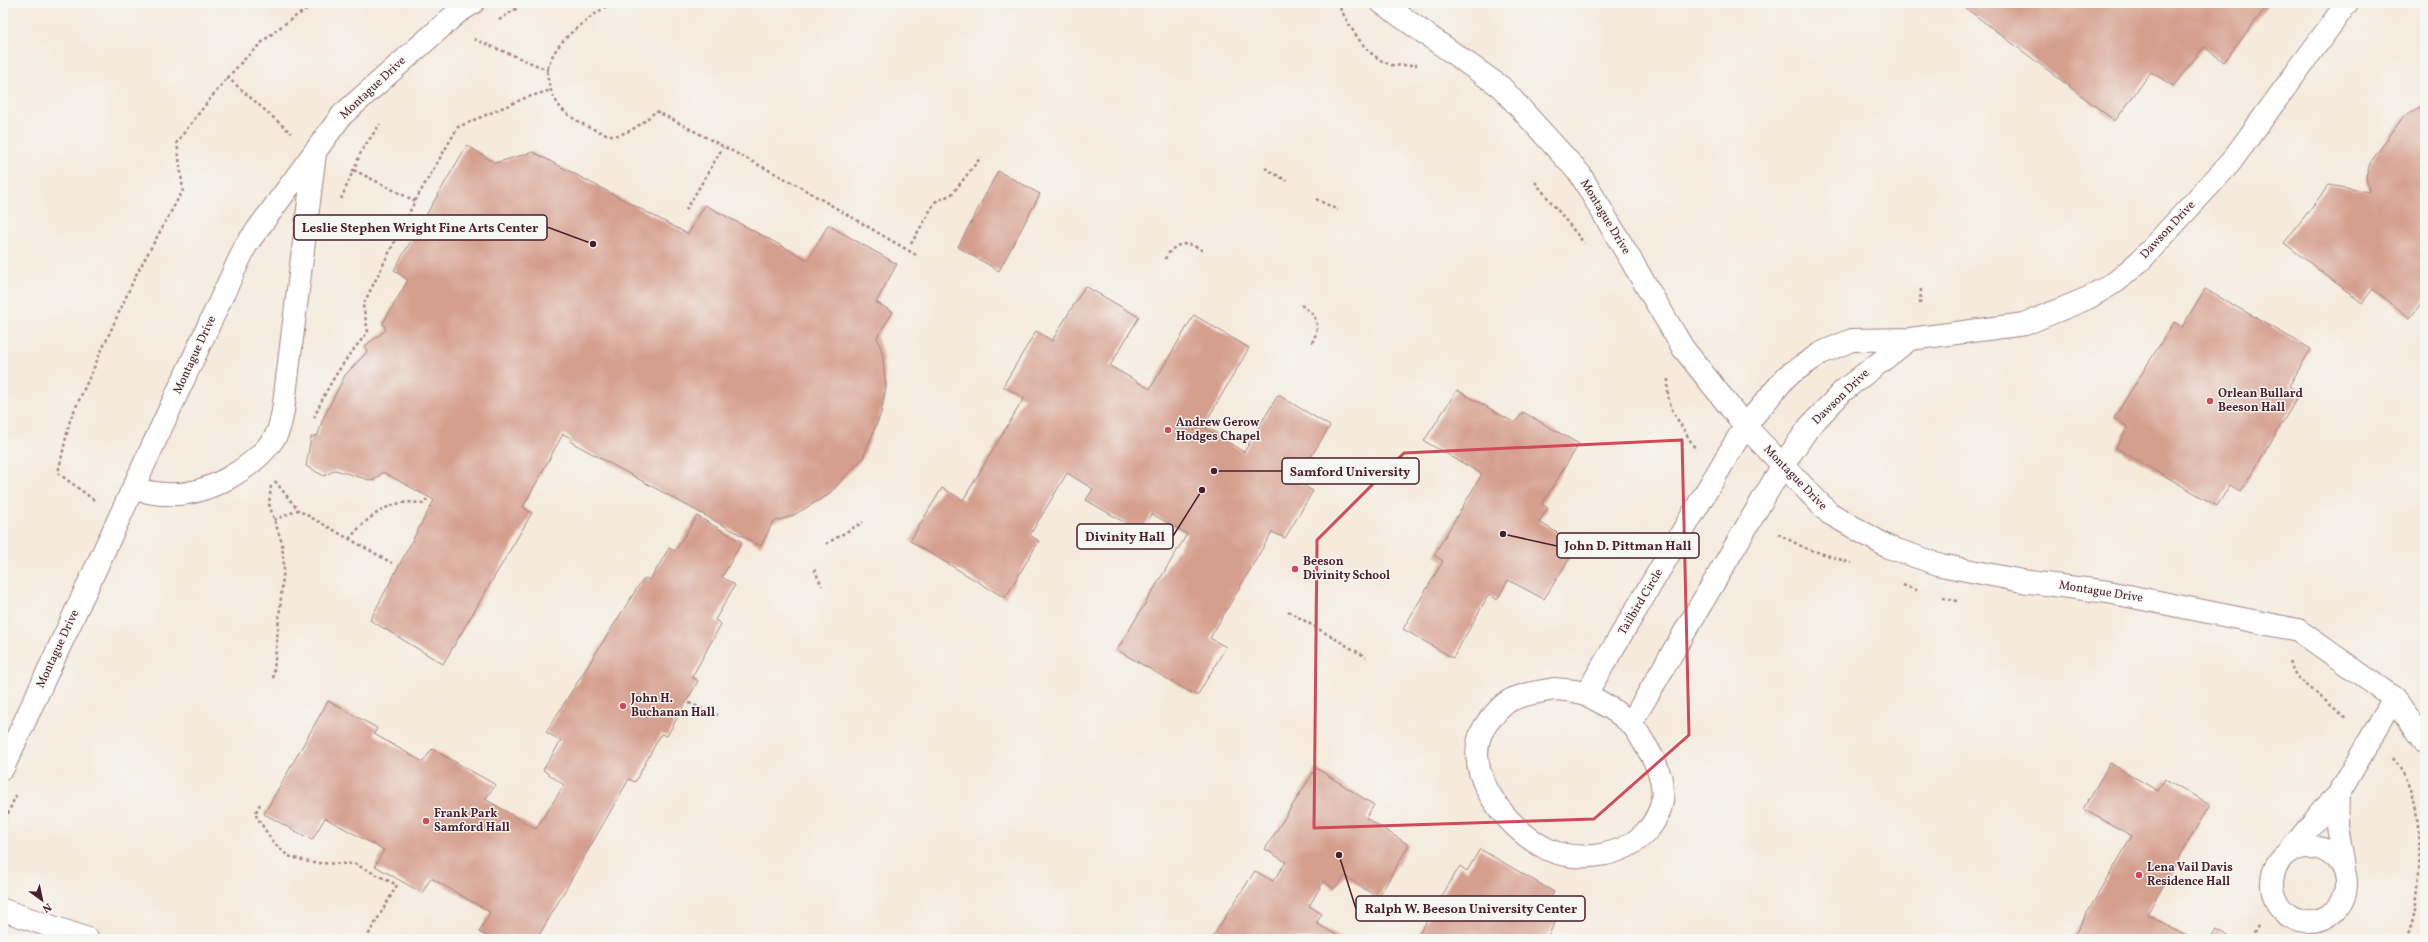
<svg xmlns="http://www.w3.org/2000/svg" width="2428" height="942" viewBox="0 0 2428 942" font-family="Vollkorn,serif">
	<rect width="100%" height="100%" fill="#f6f6f2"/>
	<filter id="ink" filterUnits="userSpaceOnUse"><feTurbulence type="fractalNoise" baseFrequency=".025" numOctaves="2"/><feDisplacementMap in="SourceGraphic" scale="8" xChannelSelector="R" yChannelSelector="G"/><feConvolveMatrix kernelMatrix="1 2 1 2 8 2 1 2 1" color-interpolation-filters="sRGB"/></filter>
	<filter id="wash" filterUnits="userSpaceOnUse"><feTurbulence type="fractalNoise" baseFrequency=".012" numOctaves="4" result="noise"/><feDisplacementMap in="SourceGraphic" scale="16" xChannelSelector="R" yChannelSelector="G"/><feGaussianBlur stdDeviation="0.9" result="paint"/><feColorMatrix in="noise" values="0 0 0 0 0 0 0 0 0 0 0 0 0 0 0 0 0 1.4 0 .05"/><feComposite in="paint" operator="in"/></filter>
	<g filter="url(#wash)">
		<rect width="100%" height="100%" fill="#f5eadb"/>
		<g id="blocks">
			<!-- building -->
			<path fill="#d59f8e" d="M 1959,3 L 2269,3 L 2224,62 L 2204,47 L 2173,86 L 2151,72 L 2115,121 Z
				M 2425,104 L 2425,298 L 2410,318 L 2373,289 L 2362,303 L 2284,243 L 2329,185 L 2369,192 L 2366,177 L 2370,163 L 2403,117 Z
				M 467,145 L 495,163 L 533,152 L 688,234 L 705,205 L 808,260 L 828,225 L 897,264 L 876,302 L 893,312 L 877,337 L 882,352 L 886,387 L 881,413 L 863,458 L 828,495 L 792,516 L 773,522 L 761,546 L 571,442 L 571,438 L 563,434 L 523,507 L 532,513 L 443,664 L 370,620 L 434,500 L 383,472 L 373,481 L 335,470 L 324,476 L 306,466 L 311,437 L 318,435 L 322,421 L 345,375 L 367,352 L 365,346 L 386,330 L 383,323 L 408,280 L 394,270 Z
				M 998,171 L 1040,194 L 999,271 L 958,247 Z
				M 1085,286 L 1139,317 L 1110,366 L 1150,389 L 1194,315 L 1249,348 L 1203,427 L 1244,452 L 1278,395 L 1330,426 L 1296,481 L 1313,491 L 1285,538 L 1272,532 L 1210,638 L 1226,647 L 1197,696 L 1117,650 L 1187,534 L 1152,514 L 1141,532 L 1086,500 L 1093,489 L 1067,473 L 1030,535 L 1039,541 L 1005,598 L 910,541 L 942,488 L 963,500 L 1024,398 L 1003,386 L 1036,331 L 1052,341 Z
				M 2205,289 L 2311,349 L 2289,386 L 2300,393 L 2241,492 L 2230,485 L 2217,506 L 2116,448 L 2128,427 L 2114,418 L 2174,322 L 2182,327 Z
				M 1457,390 L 1515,423 L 1523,412 L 1579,444 L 1542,504 L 1548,508 L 1539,522 L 1578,545 L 1544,599 L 1508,580 L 1497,600 L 1489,594 L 1453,658 L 1403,629 L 1443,561 L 1434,555 L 1482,474 L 1424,441 Z
				M 697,516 L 742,542 L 722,577 L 735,585 L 715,620 L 721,624 L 692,677 L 698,681 L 667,736 L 661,734 L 635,782 L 629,779 L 537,939 L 492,939 L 479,932 L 490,912 L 431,878 L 422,893 L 375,866 L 384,850 L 325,818 L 312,840 L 264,814 L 328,701 L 377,728 L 374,734 L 423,762 L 432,749 L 496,785 L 485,799 L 536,829 L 564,785 L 543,770 L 561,741 L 546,732 L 639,585 L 645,578 L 650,580 L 669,548 L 675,551 Z
				M 2110,763 L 2158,791 L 2165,779 L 2210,804 L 2147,914 L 2191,939 L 2072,939 L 2132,836 L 2083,809 Z
				M 1316,768 L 1374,805 L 1366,818 L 1409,845 L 1378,898 L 1345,876 L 1334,889 L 1324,881 L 1309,906 L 1322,914 L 1316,923 L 1343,939 L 1211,939 L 1255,871 L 1273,881 L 1286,862 L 1265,849 Z
				M 1480,849 L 1554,892 L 1542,913 L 1556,921 L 1546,939 L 1416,939 L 1460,866 L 1467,871 Z
				M 2216,929 L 2233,939 L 2210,939 Z"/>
		</g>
	</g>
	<g filter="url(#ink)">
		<use href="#blocks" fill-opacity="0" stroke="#a08483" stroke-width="1"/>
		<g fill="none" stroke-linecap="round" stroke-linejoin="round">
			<defs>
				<path id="minor" d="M 1382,3 L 1501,87 L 1580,174 L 1683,348 L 1745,426 L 1829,513 L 1888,547 L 1941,565 L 2022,581 L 2108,592 L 2298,630 L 2394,698 L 2425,743
					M 133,489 C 144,491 155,494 166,494 C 205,497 254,469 275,437 C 280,430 281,419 283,411 L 315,153
					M 1554,689 C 1565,690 1578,690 1587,695 C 1601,702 1618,712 1630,723 C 1636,728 1640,736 1644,743 C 1664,773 1673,804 1645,833 C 1622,857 1577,863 1547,849 C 1504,828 1450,759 1493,716 C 1499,709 1505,702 1513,699 C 1526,693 1541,692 1554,689 Z
					M 1586,694 L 1745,426 L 1787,376 L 1821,353 L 1852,340 L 1910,339 L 2025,324 L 2088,298 L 2117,281 L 2141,260 L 2230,163 L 2347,3
					M 1631,723 L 1783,465 L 1809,427 L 1844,390 L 1910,339
					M 3,768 L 246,245 L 342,115 L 457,13 L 473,3
					M 2338,795 L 2337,826 L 2344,868
					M2272 884a37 37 0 1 1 74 0a37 37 0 1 1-74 0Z
					M 2288,853 L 2324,809 L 2338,795 L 2394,698
					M 3,910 L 88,939"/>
			</defs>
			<!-- minor casing -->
			<use href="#minor" stroke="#a08483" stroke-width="24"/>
			<!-- path -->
			<path stroke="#a08483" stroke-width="2.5" stroke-dasharray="3 3" stroke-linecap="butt" d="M 611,3 C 589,19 558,37 549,64 C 544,77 552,96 560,107 C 568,118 605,138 618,135 C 634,131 645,121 656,111 L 795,184 L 916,255
				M 1337,3 C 1350,25 1364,57 1392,65 C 1399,66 1409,65 1417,65
				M 499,20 L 525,3
				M 474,39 L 548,70
				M 227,77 L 291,133
				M 1265,168 L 1287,181
				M 354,170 L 415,201
				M 1535,182 L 1584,243
				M 341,199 L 362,150 L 380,124
				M 1316,199 L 1338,210
				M 686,210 L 723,147
				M 911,244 L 935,202 L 952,194 L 981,157
				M 1165,259 C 1174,242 1187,240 1203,251
				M 1920,304 L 1921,289
				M 1301,305 C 1318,316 1321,325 1312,343
				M 1668,379 L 1668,397 L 1673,412 L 1696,450
				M 314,418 C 328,384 344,360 368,332 L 363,305 L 415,201 L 458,127 L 525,98 L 551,90
				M 275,481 L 298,510
				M 271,486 L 269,504 L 282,543 L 284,567 L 273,680
				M 94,500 L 58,473 L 70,420 L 136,275 L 183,190 L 177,142 C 218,88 257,34 319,3
				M 274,520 L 298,510 L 392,563
				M 1778,534 L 1805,548 L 1851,563
				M 349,539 C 368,517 392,496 423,504 L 427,499
				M 826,544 L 863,522
				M 814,569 L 822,586
				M 1903,585 L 1919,591
				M 1943,598 L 1957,601
				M 1288,611 L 1366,657
				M 2289,661 L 2296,676 L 2347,719
				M 689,703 L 718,715
				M 2393,758 C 2398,766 2404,773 2408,782 C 2424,815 2423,906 2406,939
				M 260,804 L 255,814 L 273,842 L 288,856 L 313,863 L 355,864 L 397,885 L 366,939
				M 3,825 L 16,795
				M 2251,939 L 2259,924"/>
			<!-- minor -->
			<use href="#minor" stroke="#fff" stroke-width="22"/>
		</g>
	</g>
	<!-- marked area -->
	<path fill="none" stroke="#d1495b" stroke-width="3" stroke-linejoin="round" d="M 1682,440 L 1689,735 L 1594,819 L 1314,828 L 1317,540 L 1404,453 Z"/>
	<!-- markers -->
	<g fill="#d1495b" stroke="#f6f6f2" stroke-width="1.5">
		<circle cx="2210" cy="401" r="4"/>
		<circle cx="1168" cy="430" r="4"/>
		<circle cx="1295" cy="569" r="4"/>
		<circle cx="623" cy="706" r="4"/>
		<circle cx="426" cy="821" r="4"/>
		<circle cx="2139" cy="875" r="4"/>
	</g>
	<g text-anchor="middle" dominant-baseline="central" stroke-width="3" stroke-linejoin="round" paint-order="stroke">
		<!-- street labels -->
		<g font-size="12" fill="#4a1f2b" stroke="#f6f6f2">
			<text transform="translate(373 88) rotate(-43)">Montague Drive</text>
			<text transform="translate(1605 217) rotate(59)">Montague Drive</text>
			<text transform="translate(2168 230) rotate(-47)">Dawson Drive</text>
			<text transform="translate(195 355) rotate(-65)">Montague Drive</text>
			<text transform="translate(1841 397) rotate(-44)">Dawson Drive</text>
			<text transform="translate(1795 478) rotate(46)">Montague Drive</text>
			<text transform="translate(2101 592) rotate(9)">Montague Drive</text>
			<text transform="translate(1641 602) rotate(-59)">Tailbird Circle</text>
			<text transform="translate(58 649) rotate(-65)">Montague Drive</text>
		</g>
		<!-- poi labels -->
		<g font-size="12" font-weight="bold" fill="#4a1f2b" stroke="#f6f6f2" text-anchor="start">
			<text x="2218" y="394">Orlean Bullard<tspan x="2218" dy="14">Beeson Hall</tspan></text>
			<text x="1176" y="423">Andrew Gerow<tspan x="1176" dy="14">Hodges Chapel</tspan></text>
			<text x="1303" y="562">Beeson<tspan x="1303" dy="14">Divinity School</tspan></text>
			<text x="631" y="699">John H.<tspan x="631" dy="14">Buchanan Hall</tspan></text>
			<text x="434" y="814">Frank Park<tspan x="434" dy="14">Samford Hall</tspan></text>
			<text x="2147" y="868">Lena Vail Davis<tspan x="2147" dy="14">Residence Hall</tspan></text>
		</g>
	</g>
	<!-- callouts -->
	<path fill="none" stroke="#4a1f2b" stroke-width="1.5" d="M593 244L547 227M1214 471L1282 471M1202 490L1173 536M1503 534L1557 546M1339 855L1356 909"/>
	<g fill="#4a1f2b" stroke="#f6f6f2" stroke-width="1.5">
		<circle cx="593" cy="244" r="4"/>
		<circle cx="1214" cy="471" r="4"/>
		<circle cx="1202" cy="490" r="4"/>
		<circle cx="1503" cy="534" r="4"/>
		<circle cx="1339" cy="855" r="4"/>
	</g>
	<g fill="#f6f6f2" stroke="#4a1f2b" stroke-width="1.5">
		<rect x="294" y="215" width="253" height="25" rx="4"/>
		<rect x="1282" y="458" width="137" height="26" rx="4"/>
		<rect x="1077" y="524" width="96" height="25" rx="4"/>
		<rect x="1557" y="533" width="142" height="25" rx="4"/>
		<rect x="1356" y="896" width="229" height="25" rx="4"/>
	</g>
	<g font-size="13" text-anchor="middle" font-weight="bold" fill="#4a1f2b">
		<text x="420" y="232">Leslie Stephen Wright Fine Arts Center</text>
		<text x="1350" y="476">Samford University</text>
		<text x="1125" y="541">Divinity Hall</text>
		<text x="1628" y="550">John D. Pittman Hall</text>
		<text x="1471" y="913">Ralph W. Beeson University Center</text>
	</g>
	<!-- margin -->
	<rect width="2428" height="942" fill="none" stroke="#f6f6f2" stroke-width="16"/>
	<!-- north arrow -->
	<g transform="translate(42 900) rotate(147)" stroke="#f6f6f2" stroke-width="3" paint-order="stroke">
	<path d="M0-3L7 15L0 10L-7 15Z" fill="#4a1f2b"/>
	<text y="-6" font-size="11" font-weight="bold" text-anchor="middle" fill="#4a1f2b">N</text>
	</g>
</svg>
